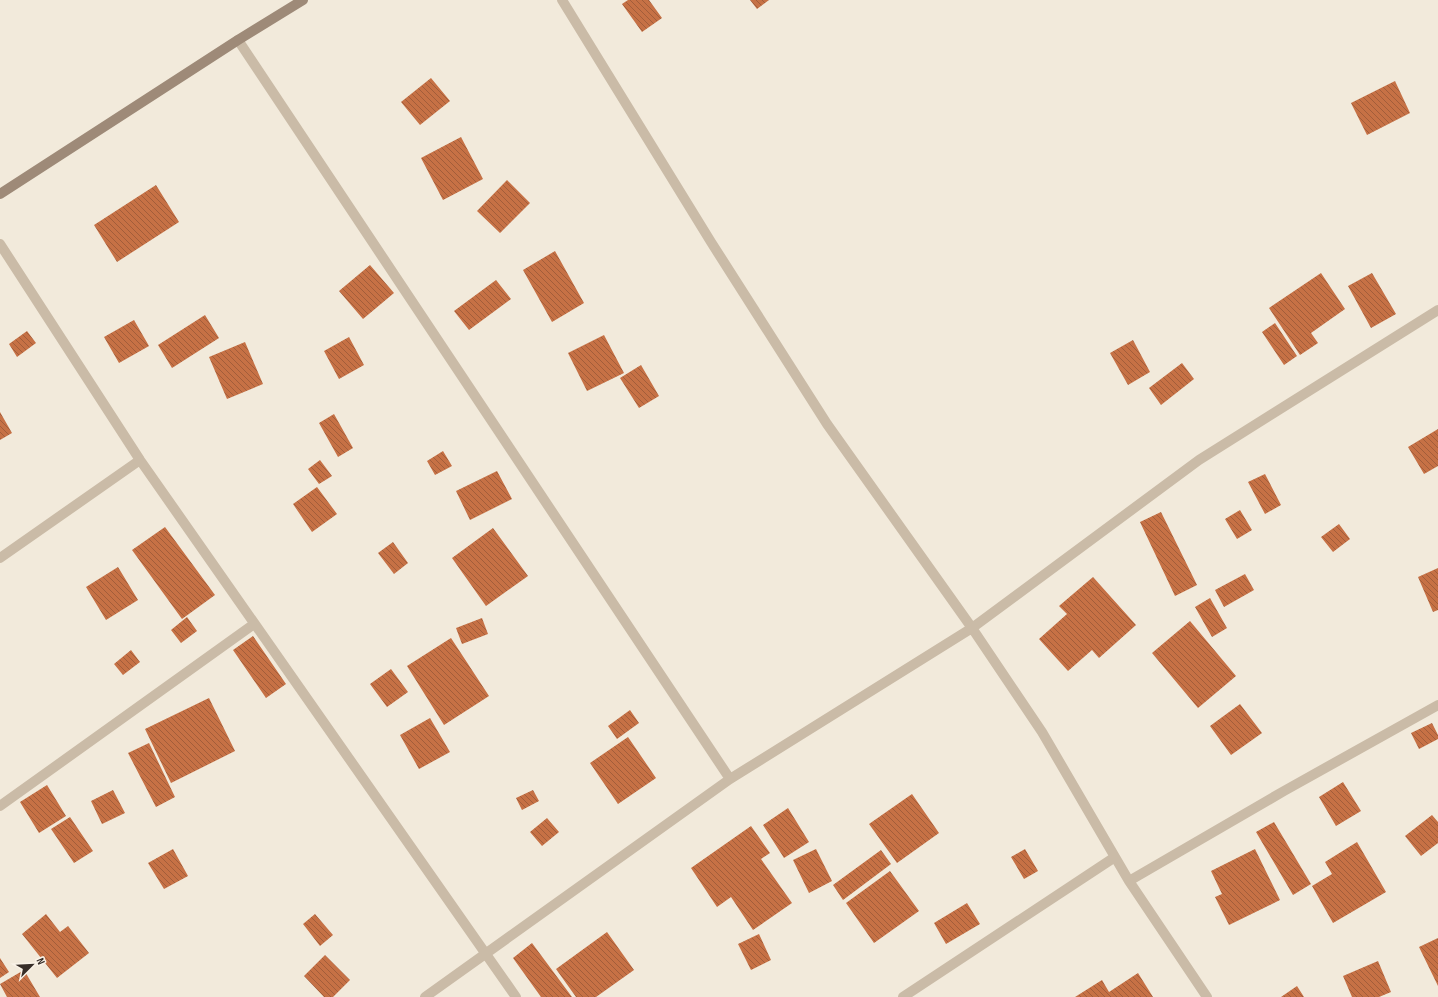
<svg xmlns="http://www.w3.org/2000/svg" width="1438" height="997" viewBox="0 0 1438 997" font-family="'Sofia Sans Condensed',sans-serif">
	<defs>
		<pattern id="building-back-hatch" width="6" height="6" patternUnits="userSpaceOnUse"><rect width="6" height="6" fill="#c67145"/><path d="M-1 5l2 2M0 0l6 6M5-1l2 2" fill="none" stroke="#a25d3a"/></pattern>
	</defs>
	<rect width="100%" height="100%" fill="#f2eadb"/>
	<!-- building -->
	<path fill="url(#building-back-hatch)" d="M 628,0 L 649,0 L 662,18 L 642,32 L 622,4 Z
		M 750,0 L 769,0 L 757,9 Z
		M 431,78 L 450,101 L 420,125 L 401,102 Z
		M 1395,81 L 1410,113 L 1367,135 L 1351,103 Z
		M 461,137 L 483,179 L 443,200 L 421,158 Z
		M 507,180 L 530,203 L 500,233 L 477,211 Z
		M 156,185 L 179,222 L 117,262 L 94,225 Z
		M 555,251 L 584,303 L 552,322 L 523,270 Z
		M 370,265 L 394,293 L 363,319 L 339,291 Z
		M 1321,273 L 1345,309 L 1311,333 L 1318,343 L 1300,355 L 1269,308 Z
		M 1372,273 L 1396,314 L 1371,328 L 1348,286 Z
		M 496,280 L 511,299 L 469,330 L 454,311 Z
		M 205,315 L 219,338 L 172,368 L 158,345 Z
		M 134,320 L 149,346 L 119,363 L 104,337 Z
		M 1275,323 L 1297,356 L 1284,365 L 1262,332 Z
		M 27,331 L 36,343 L 17,357 L 9,344 Z
		M 604,335 L 624,373 L 587,391 L 568,353 Z
		M 349,337 L 364,365 L 339,379 L 324,351 Z
		M 1133,340 L 1150,372 L 1128,385 L 1110,353 Z
		M 245,342 L 263,384 L 227,399 L 209,357 Z
		M 1182,363 L 1194,379 L 1161,405 L 1149,388 Z
		M 641,365 L 659,396 L 639,408 L 620,378 Z
		M 0,412 L 12,433 L 0,440 Z
		M 334,414 L 353,448 L 338,457 L 319,423 Z
		M 1438,429 L 1438,466 L 1424,474 L 1408,447 Z
		M 443,451 L 452,466 L 435,475 L 427,461 Z
		M 320,460 L 332,476 L 319,484 L 308,469 Z
		M 497,471 L 512,499 L 470,520 L 456,491 Z
		M 1265,474 L 1281,505 L 1265,514 L 1248,482 Z
		M 317,487 L 337,514 L 312,532 L 293,504 Z
		M 1240,510 L 1252,530 L 1237,539 L 1225,519 Z
		M 1161,512 L 1197,585 L 1175,596 L 1140,522 Z
		M 1339,524 L 1350,539 L 1333,552 L 1321,537 Z
		M 165,527 L 215,595 L 182,619 L 132,550 Z
		M 493,528 L 528,576 L 486,606 L 452,558 Z
		M 393,542 L 408,563 L 394,574 L 378,553 Z
		M 118,567 L 138,600 L 106,620 L 86,587 Z
		M 1438,568 L 1438,610 L 1433,612 L 1418,577 Z
		M 1245,574 L 1254,590 L 1224,607 L 1215,590 Z
		M 1093,577 L 1136,625 L 1099,658 L 1092,650 L 1068,671 L 1039,639 L 1067,614 L 1059,606 Z
		M 1210,598 L 1227,628 L 1212,637 L 1195,607 Z
		M 187,617 L 197,631 L 181,643 L 171,630 Z
		M 482,618 L 488,634 L 462,644 L 456,628 Z
		M 1190,621 L 1236,676 L 1198,708 L 1152,653 Z
		M 253,636 L 286,684 L 266,698 L 233,650 Z
		M 451,638 L 489,696 L 444,725 L 407,666 Z
		M 131,650 L 140,662 L 123,675 L 114,664 Z
		M 391,669 L 408,692 L 387,707 L 370,684 Z
		M 209,698 L 235,751 L 171,783 L 145,729 Z
		M 1240,704 L 1262,733 L 1231,755 L 1210,726 Z
		M 630,710 L 639,723 L 617,739 L 608,726 Z
		M 430,718 L 450,752 L 419,769 L 400,735 Z
		M 1432,723 L 1438,735 L 1438,739 L 1419,749 L 1411,733 Z
		M 628,737 L 656,778 L 618,804 L 590,763 Z
		M 149,743 L 175,797 L 156,807 L 128,753 Z
		M 1343,782 L 1361,811 L 1336,826 L 1319,797 Z
		M 47,785 L 66,816 L 39,833 L 20,802 Z
		M 113,790 L 125,813 L 102,824 L 91,801 Z
		M 533,790 L 539,801 L 522,810 L 516,798 Z
		M 912,794 L 939,833 L 897,863 L 869,824 Z
		M 788,808 L 809,842 L 784,858 L 763,825 Z
		M 1432,815 L 1438,822 L 1438,843 L 1421,856 L 1405,836 Z
		M 70,817 L 93,851 L 74,863 L 51,829 Z
		M 547,818 L 559,832 L 542,846 L 530,832 Z
		M 1274,822 L 1311,884 L 1293,895 L 1256,832 Z
		M 751,826 L 770,853 L 761,859 L 792,903 L 753,930 L 731,897 L 717,907 L 691,868 Z
		M 1357,842 L 1386,892 L 1333,923 L 1312,886 L 1332,874 L 1325,862 Z
		M 173,849 L 188,876 L 164,889 L 148,863 Z
		M 816,849 L 832,881 L 809,893 L 793,860 Z
		M 1025,849 L 1038,871 L 1024,879 L 1011,857 Z
		M 1255,849 L 1280,900 L 1229,925 L 1215,897 L 1222,894 L 1211,871 Z
		M 881,850 L 891,864 L 843,900 L 833,885 Z
		M 890,871 L 919,911 L 874,943 L 846,903 Z
		M 967,903 L 980,924 L 946,944 L 934,923 Z
		M 46,914 L 60,932 L 68,926 L 89,953 L 57,978 L 22,934 Z
		M 315,914 L 333,935 L 320,946 L 303,924 Z
		M 607,932 L 634,970 L 596,997 L 576,997 L 556,969 Z
		M 759,934 L 771,960 L 751,970 L 738,944 Z
		M 1438,938 L 1438,986 L 1419,947 Z
		M 532,943 L 572,997 L 541,997 L 513,958 Z
		M 325,955 L 350,980 L 333,997 L 324,997 L 304,976 Z
		M 0,958 L 9,972 L 0,978 Z
		M 1378,961 L 1391,992 L 1379,997 L 1352,997 L 1343,976 Z
		M 24,970 L 40,997 L 7,997 L 0,984 Z
		M 1138,973 L 1153,997 L 1075,997 L 1102,980 L 1109,992 Z
		M 1297,986 L 1304,997 L 1281,997 Z"/>
	<g fill="none" stroke-linecap="round" stroke-linejoin="round">
		<!-- street -->
		<path stroke="#cabba7" stroke-width="10" d="M 562,0 L 711,242 L 827,424 L 972,628 L 1042,732 L 1129,881 L 1207,997
			M 238,40 L 730,779
			M 0,244 L 140,460 L 516,997
			M 0,558 L 140,460
			M 0,806 L 254,624
			M 1129,881 L 1284,791 L 1438,705
			M 425,997 L 730,779 L 972,628 L 1199,460 L 1438,310
			M 903,997 L 1115,857"/>
		<!-- secondary -->
		<path stroke="#9e8a78" stroke-width="10" d="M 0,194 L 238,40 L 303,0"/>
	</g>
	<!-- north arrow -->
	<g transform="translate(32 965) rotate(66)" stroke="#faf3e8" stroke-width="3" paint-order="stroke">
	<path d="M0-3L7 15L0 10L-7 15Z" fill="#372e28"/>
	<text y="-6" font-size="11" font-weight="bold" text-anchor="middle" fill="#372e28">N</text>
	</g>
</svg>
